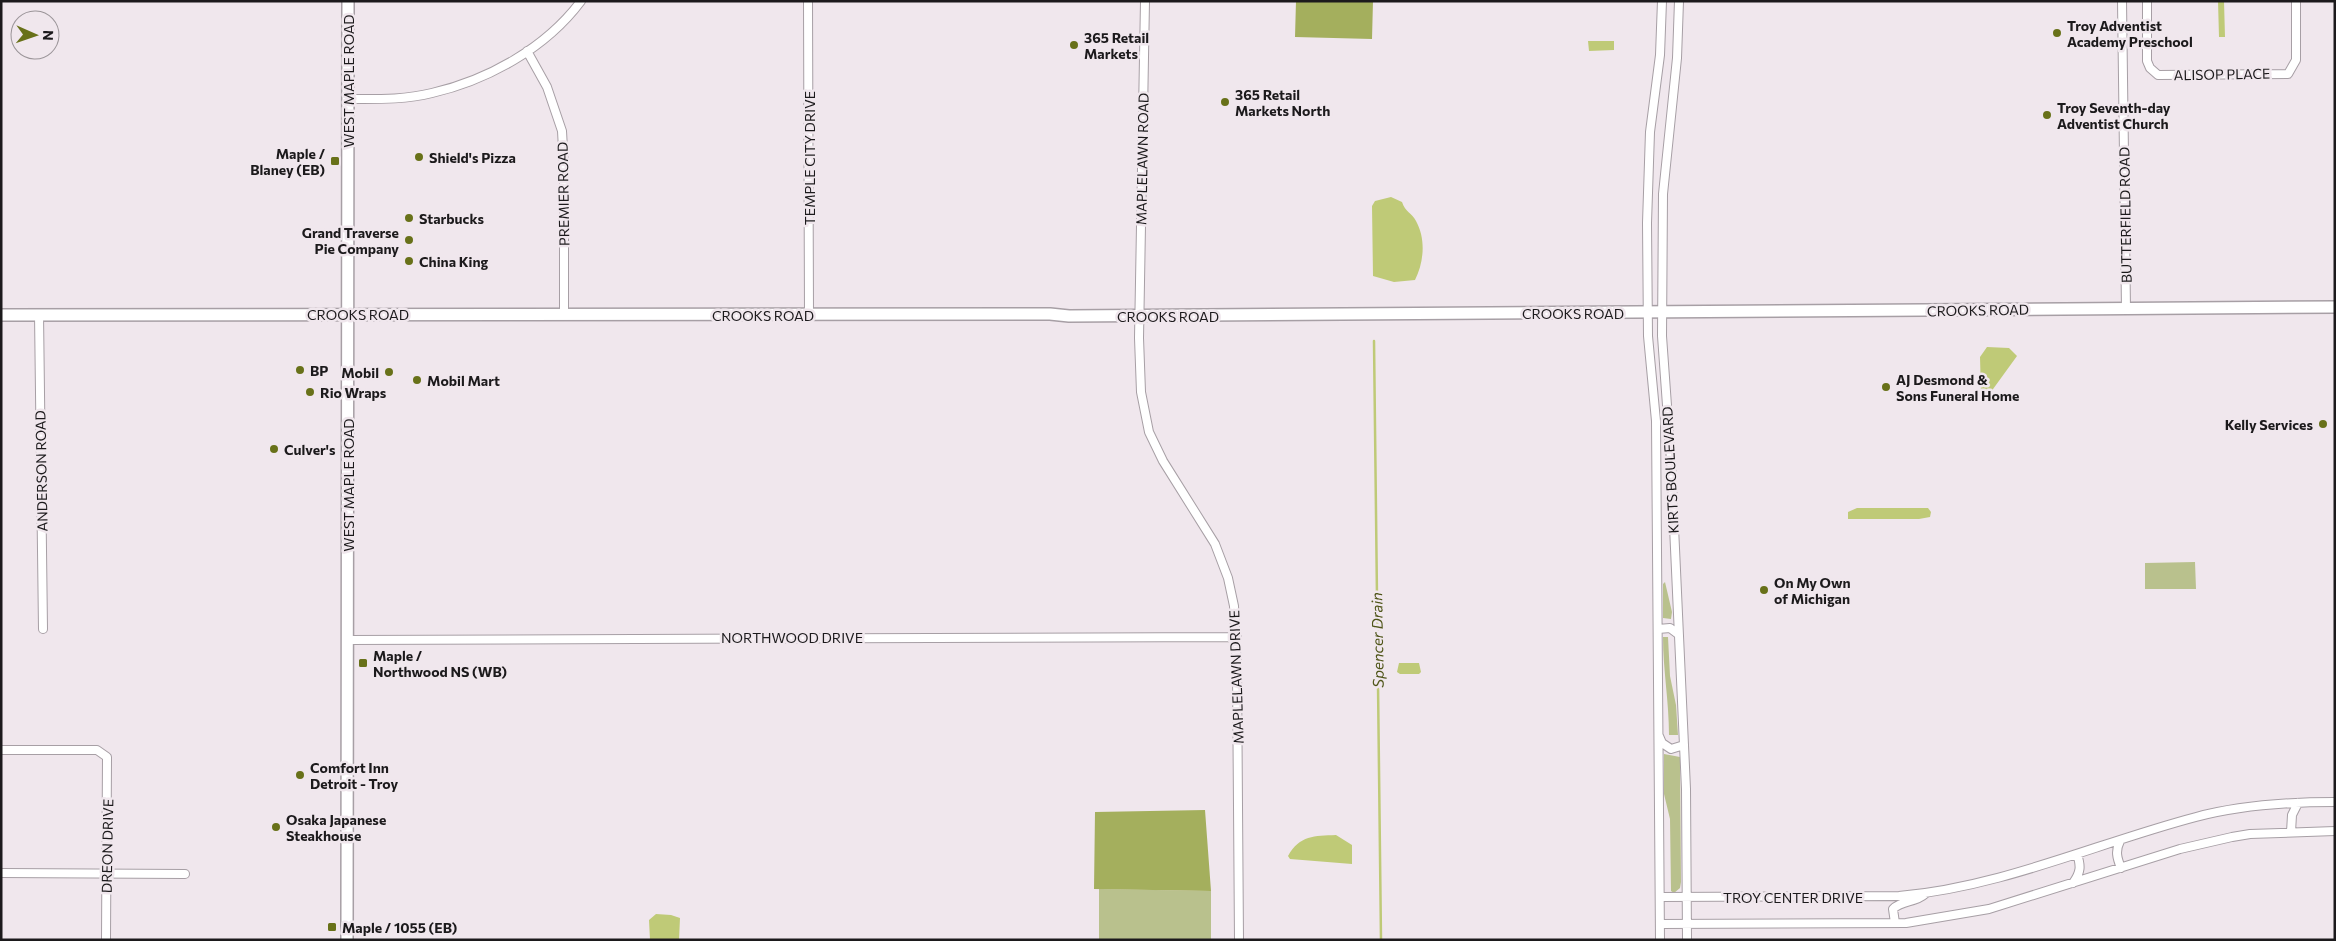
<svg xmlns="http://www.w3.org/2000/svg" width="2336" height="941" viewBox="0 0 2336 941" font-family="Commissioner,sans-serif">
	<rect width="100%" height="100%" fill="#f0e7ed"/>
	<!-- green -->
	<path fill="#b9c18d" d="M 2195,562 L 2196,589 L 2145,589 L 2145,563 Z
		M 1665,582 L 1672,612 L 1671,619 L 1663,618 L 1663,584 Z
		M 1663,637 L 1668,637 L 1670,676 L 1676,705 L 1678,735 L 1669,735 C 1669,701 1663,670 1663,637 Z
		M 1664,754 L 1680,757 L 1681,882 L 1680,888 L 1674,893 L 1671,891 L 1670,819 L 1664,794 Z
		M 1099,889 L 1211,891 L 1211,940 L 1099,940 Z"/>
	<!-- forest -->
	<path fill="#a4af5d" d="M 1296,1 L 1373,1 L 1372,39 L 1295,37 Z
		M 1205,810 L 1211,891 L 1094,889 L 1095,812 Z"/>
	<!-- water -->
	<path fill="#bfca77" d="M 2218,1 L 2224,1 L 2225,37 L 2219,37 Z
		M 1588,41 L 1614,41 L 1614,50 L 1589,51 Z
		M 1391,197 L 1402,202 C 1405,212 1412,213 1416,221 C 1426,239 1424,262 1415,280 L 1394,282 L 1373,276 L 1372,206 L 1375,201 Z
		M 1987,347 L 2009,348 L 2017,356 L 1988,396 L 1981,394 L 1980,357 Z
		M 1857,508 L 1928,508 L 1931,512 L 1930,517 L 1919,519 L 1848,519 L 1848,512 Z
		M 1399,663 L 1419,663 L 1421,672 L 1419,674 L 1400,674 L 1397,672 Z
		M 1336,835 L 1352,845 L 1352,864 L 1290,859 L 1288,856 C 1300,835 1314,836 1336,835 Z
		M 656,914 L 671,915 L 680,918 L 679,940 L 650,940 L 649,920 Z"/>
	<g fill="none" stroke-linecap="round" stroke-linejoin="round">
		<!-- stream -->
		<path stroke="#bfca77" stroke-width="2.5" d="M 1374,341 L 1381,940"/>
		<defs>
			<path id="minor" d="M 808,1 L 809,315
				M 1145,1 L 1139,338 L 1141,392 L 1149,432 L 1163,461 L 1215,544 L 1228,578 L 1234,606 L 1237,672 L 1239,940
				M 1679,1 L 1677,58 L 1663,194 L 1662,336 L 1671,461 L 1686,789 L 1687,940
				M 2122,1 L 2126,309
				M 2147,1 L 2147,61 L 2150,68 L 2158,75 L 2288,74 L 2296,60 L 2296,1
				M 527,51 L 547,87 L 562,131 L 564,167 L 564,315
				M 348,99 C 376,99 404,100 432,93 C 488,80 546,48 581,1
				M 39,314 L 43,629
				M 1658,629 L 1670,628 L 1678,634
				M 348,640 L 1237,637
				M 1659,736 L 1662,743 L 1671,749 L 1684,745
				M 1,750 L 97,750 L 107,757 L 106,940
				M 2291,832 L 2292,815 L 2298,803
				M 2120,841 C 2115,851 2117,858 2121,868
				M 1,873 L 185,874
				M 2073,883 C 2081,872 2081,866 2077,854
				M 1660,897 L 1899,896 C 2002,887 2097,843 2196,817 C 2241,805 2288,802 2335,802
				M 1895,923 L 1893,909 C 1902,900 1915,903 1925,894
				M 1660,924 L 1906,923 L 1989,909 L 2180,849 L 2232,837 L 2250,834 L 2335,831
				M 1660,940 L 1656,421 L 1648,336 L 1647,223 L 1650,132 L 1660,55 L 1662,1"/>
			<path id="secondary" d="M 1,315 L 1050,314 L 1069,316 L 2335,307
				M 347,940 L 348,1"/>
		</defs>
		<!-- minor casing -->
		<use href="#minor" stroke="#a79fa5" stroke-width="10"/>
		<!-- secondary casing -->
		<use href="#secondary" stroke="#a79fa5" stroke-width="14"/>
		<!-- minor -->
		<use href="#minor" stroke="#fff" stroke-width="8"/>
		<!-- secondary -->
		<use href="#secondary" stroke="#fff" stroke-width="11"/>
	</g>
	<!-- markers -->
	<g fill="#687119" stroke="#f0e7ed" stroke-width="2">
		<circle cx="2057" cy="33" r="5"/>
		<circle cx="1074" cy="45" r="5"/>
		<circle cx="1225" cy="102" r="5"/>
		<circle cx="2047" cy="115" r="5"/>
		<circle cx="419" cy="157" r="5"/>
		<rect x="330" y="156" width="10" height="10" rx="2.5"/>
		<circle cx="409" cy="218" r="5"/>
		<circle cx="409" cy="240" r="5"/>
		<circle cx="409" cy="261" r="5"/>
		<circle cx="300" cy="370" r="5"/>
		<circle cx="389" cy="372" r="5"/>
		<circle cx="417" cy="380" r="5"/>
		<circle cx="1886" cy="387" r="5"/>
		<circle cx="310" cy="392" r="5"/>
		<circle cx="2323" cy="424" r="5"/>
		<circle cx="274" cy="449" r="5"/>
		<circle cx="1764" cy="590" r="5"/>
		<rect x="358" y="658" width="10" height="10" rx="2.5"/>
		<circle cx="300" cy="775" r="5"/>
		<circle cx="276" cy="827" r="5"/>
		<rect x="327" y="922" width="10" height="10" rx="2.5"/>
	</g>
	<g text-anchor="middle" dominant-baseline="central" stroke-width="5" stroke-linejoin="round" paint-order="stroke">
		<!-- poi labels -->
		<g font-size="14" font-weight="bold" fill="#1c1a1c" stroke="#f0e7ed" text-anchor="start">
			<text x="2067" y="25">Troy Adventist<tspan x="2067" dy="16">Academy Preschool</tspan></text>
			<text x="1084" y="37">365 Retail<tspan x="1084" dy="16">Markets</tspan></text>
			<text x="1235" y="94">365 Retail<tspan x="1235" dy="16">Markets North</tspan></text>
			<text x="2057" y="107">Troy Seventh-day<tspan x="2057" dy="16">Adventist Church</tspan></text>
			<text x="325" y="153" text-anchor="end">Maple /<tspan x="325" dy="16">Blaney (EB)</tspan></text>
			<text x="429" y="157">Shield's Pizza</text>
			<text x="419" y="218">Starbucks</text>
			<text x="399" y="232" text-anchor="end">Grand Traverse<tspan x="399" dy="16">Pie Company</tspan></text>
			<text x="419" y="261">China King</text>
			<text x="310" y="370">BP</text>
			<text x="379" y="372" text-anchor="end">Mobil</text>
			<text x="1896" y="379">AJ Desmond &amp;<tspan x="1896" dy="16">Sons Funeral Home</tspan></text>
			<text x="427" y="380">Mobil Mart</text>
			<text x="320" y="392">Rio Wraps</text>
			<text x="2313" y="424" text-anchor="end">Kelly Services</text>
			<text x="284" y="449">Culver's</text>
			<text x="1774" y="582">On My Own<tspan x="1774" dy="16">of Michigan</tspan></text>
			<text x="373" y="655">Maple /<tspan x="373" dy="16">Northwood NS (WB)</tspan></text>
			<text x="310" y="767">Comfort Inn<tspan x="310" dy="16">Detroit - Troy</tspan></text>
			<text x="286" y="819">Osaka Japanese<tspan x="286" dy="16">Steakhouse</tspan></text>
			<text x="342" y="927">Maple / 1055 (EB)</text>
		</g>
		<!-- street labels -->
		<g font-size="14" fill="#1c1a1c" stroke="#f0e7ed">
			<text transform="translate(2222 74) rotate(-1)">ALISOP PLACE</text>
			<text transform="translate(348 81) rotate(-90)">WEST MAPLE ROAD</text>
			<text transform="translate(809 158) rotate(-90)">TEMPLE CITY DRIVE</text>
			<text transform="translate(1142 159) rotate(-89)">MAPLELAWN ROAD</text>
			<text transform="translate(563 194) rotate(-91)">PREMIER ROAD</text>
			<text transform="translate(2125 215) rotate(-91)">BUTTERFIELD ROAD</text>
			<text transform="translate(1978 310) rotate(-1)">CROOKS ROAD</text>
			<text x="1573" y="313">CROOKS ROAD</text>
			<text x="358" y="314">CROOKS ROAD</text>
			<text x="763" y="315">CROOKS ROAD</text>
			<text x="1168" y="316">CROOKS ROAD</text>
			<text transform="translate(1670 470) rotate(-93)">KIRTS BOULEVARD</text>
			<text transform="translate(41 471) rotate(-91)">ANDERSON ROAD</text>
			<text transform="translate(348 485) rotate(-90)">WEST MAPLE ROAD</text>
			<text x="792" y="637">NORTHWOOD DRIVE</text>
			<text transform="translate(1236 677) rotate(-92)">MAPLELAWN DRIVE</text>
			<text transform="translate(107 846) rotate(-89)">DREON DRIVE</text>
			<text x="1793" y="897">TROY CENTER DRIVE</text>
		</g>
		<!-- water labels -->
		<g font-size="15" font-style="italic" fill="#4f5519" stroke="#f0e7ed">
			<text transform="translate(1377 640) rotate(-91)">Spencer Drain</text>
		</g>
	</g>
	<!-- border -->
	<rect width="2336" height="941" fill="none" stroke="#1c1a1c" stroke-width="5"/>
	<!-- north arrow -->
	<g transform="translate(35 35) rotate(92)"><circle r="24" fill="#f0e7ed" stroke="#9b9599"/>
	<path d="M0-4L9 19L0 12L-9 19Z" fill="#687119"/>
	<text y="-8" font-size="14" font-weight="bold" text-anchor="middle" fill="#1c1a1c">N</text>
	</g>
</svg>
